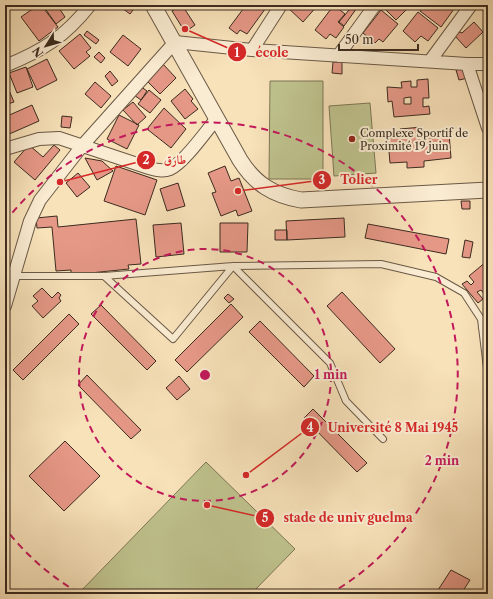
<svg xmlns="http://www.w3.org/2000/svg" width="493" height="599" viewBox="0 0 493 599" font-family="'Libre Caslon Text',Amiri,serif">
	<rect width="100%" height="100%" fill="#f8e2ba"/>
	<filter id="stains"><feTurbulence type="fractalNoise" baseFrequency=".005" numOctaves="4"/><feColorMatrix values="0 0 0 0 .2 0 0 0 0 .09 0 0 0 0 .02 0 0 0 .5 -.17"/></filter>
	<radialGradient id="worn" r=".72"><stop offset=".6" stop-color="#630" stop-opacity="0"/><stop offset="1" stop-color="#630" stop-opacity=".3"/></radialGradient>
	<!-- pitch -->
	<path fill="#bfc38e" stroke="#7d7756" d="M 270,81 L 323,81 L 323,179 L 269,179 Z
		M 370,103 L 376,173 L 334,176 L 329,106 Z
		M 206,462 L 295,549 L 251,594 L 78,594 Z"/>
	<!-- building -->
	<path fill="#e69887" stroke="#3b2b1f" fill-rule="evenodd" d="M 38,5 L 41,5 L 58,27 L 39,41 L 21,17 Z
		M 46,5 L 57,5 L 65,17 L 56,24 L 44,7 Z
		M 118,5 L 137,5 L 130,14 Z
		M 182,5 L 195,25 L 185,32 L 172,11 Z
		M 246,5 L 268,5 L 247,34 L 240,30 L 237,34 L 229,28 Z
		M 285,5 L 318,5 L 303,22 Z
		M 334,5 L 345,14 L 338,22 L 344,27 L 336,38 L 330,34 L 326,39 L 315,30 Z
		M 343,5 L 359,5 L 344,26 L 339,22 L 349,10 Z
		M 381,5 L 400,5 L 406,10 L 396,20 Z
		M 424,5 L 448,5 L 454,9 L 441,27 L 420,11 Z
		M 475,5 L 488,5 L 488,14 Z
		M 381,10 L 398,24 L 383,42 L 379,39 L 375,43 L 363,33 Z
		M 418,12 L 438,28 L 428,41 L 421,36 L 415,42 L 403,31 Z
		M 474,22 L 483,32 L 466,48 L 455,36 L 460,32 L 462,33 Z
		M 87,31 L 99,40 L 96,44 L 84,35 Z
		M 80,34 L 91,48 L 86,52 L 90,56 L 74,69 L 59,51 Z
		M 123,35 L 141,49 L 128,66 L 110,52 Z
		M 99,52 L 105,58 L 101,63 L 94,57 Z
		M 47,59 L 57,80 L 37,90 L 27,69 Z
		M 333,62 L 342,62 L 342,74 L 332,73 Z
		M 162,63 L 176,78 L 160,94 L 145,79 Z
		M 26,67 L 33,87 L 17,93 L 9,73 Z
		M 465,68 L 468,78 L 459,80 L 456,70 Z
		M 110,71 L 118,81 L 112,86 L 105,76 Z
		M 428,79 L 429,98 L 423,98 L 423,107 L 429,106 L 430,114 L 394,117 L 392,101 L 388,102 L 387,87 L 402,88 L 401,82 L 411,81 L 411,87 L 417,87 L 417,80 ZM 411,97 L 411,104 L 404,104 L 404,98 Z
		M 5,81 L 14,102 L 5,105 Z
		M 95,82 L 111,96 L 101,108 L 85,94 Z
		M 140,86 L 147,91 L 141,100 L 134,95 Z
		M 185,89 L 193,99 L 191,101 L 198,109 L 185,119 L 171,101 Z
		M 149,90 L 161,100 L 150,113 L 138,104 Z
		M 133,102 L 146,117 L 137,125 L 123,110 Z
		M 32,105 L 39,121 L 7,135 L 5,130 L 5,117 Z
		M 164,108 L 186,129 L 171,148 L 147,129 Z
		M 119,115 L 139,125 L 127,149 L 107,139 Z
		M 62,116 L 72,117 L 70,128 L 61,127 Z
		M 422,127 L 423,135 L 449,133 L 451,158 L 424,161 L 424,167 L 407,168 L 407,162 L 390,163 L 388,139 L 405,137 L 401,136 L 400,129 Z
		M 29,145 L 43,157 L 54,145 L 60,150 L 35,180 L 14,162 Z
		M 85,158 L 102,161 L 113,171 L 97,180 Z
		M 116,166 L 157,180 L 145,215 L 104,201 Z
		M 225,166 L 231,181 L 239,178 L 252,211 L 238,216 L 236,210 L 221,216 L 212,193 L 216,192 L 208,173 Z
		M 78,173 L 90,187 L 77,197 L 66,183 Z
		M 178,183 L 185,206 L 167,211 L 160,189 Z
		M 461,201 L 470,201 L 470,209 L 462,209 Z
		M 57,216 L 58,227 L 136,219 L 141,264 L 128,265 L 129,269 L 71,275 L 71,270 L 56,271 L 52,227 L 37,228 L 36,218 Z
		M 344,218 L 345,237 L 287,240 L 286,221 Z
		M 181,223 L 184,254 L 156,257 L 153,225 Z
		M 220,223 L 248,223 L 247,252 L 220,252 Z
		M 368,224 L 449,239 L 446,254 L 365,238 Z
		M 275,230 L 287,230 L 287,240 L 275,240 Z
		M 465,240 L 473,242 L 470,258 L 462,257 Z
		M 487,261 L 488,299 L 481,290 L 477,292 L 483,299 L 478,303 L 462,284 L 467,281 L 471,285 L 474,282 L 469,276 Z
		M 42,288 L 52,298 L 58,292 L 61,295 L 59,298 L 61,301 L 43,318 L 32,306 L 38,301 L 33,296 Z
		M 342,292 L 395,349 L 380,363 L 327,306 Z
		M 228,294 L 234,299 L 229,303 L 224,298 Z
		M 231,304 L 243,317 L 187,372 L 175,360 Z
		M 101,305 L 156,361 L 147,370 L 91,314 Z
		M 69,314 L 79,324 L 23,380 L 13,370 Z
		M 260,321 L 314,376 L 304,387 L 249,332 Z
		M 87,375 L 141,430 L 131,439 L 78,385 Z
		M 179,376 L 190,389 L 177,400 L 166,388 Z
		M 313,409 L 367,463 L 357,472 L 304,418 Z
		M 65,441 L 100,476 L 64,511 L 29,476 Z
		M 451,570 L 470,580 L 461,594 L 430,594 L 438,590 Z"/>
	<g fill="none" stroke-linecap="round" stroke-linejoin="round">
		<defs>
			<path id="service" d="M 13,276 L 104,276 L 233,266 L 381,264 L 436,277 L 464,293 L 481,319 L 487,368 L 488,429
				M 104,276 L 173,339 L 233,266 L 330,363 L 346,401 L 383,439
				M 482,328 L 488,336"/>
			<path id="minor" d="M 252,50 L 281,5
				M 338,56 L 375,5
				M 430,61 L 471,5
				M 467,64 L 488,128
				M 5,66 C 42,51 65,37 90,5
				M 5,149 L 39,139 L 59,138 L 149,168 C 156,170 163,172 170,169 C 184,163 207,130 217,118
				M 5,306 L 30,221 L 40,200 L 82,146 L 175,42 L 252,50 L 467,64 L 488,64"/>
			<path id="tertiary" d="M 153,5 L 240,160 C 255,184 273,195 301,200 L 488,190"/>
		</defs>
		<!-- service casing -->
		<use href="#service" stroke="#6a5946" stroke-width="8"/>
		<!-- minor casing -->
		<use href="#minor" stroke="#6a5946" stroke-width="14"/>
		<!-- tertiary casing -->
		<use href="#tertiary" stroke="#6a5946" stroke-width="17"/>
		<!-- service -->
		<use href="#service" stroke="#faecd2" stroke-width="6"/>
		<!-- minor -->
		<use href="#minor" stroke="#faecd2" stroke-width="12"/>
		<!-- tertiary -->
		<use href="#tertiary" stroke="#faecd2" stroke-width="15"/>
	</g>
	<!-- distance rings -->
	<g fill="none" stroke="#c2185b" stroke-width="2" stroke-dasharray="7 5">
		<circle cx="205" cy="375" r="126"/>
		<path d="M79 593A252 252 0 0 1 5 528M5 222A252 252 0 1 1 331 593"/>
	</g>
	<!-- markers -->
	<circle fill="#8f2418" stroke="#faecd2" stroke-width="1.5" cx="352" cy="139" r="4"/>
	<g text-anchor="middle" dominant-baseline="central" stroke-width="4" stroke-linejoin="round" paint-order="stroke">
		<!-- poi labels -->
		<g font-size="11" fill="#3b2b1f" stroke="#faecd2" text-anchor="start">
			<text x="360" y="133">Complexe Sportif de<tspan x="360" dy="13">Proximité 19 juin</tspan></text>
		</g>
	</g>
	<circle cx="205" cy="375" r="6" fill="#c2185b" stroke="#faecd2" stroke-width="2"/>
	<g font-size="12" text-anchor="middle" font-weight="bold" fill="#c2185b" stroke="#faecd2" stroke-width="4" stroke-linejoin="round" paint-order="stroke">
		<text x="331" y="379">1 min</text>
		<text x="442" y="465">2 min</text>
	</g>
	<!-- callouts -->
	<path fill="none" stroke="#d62828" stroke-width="1.5" d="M185 29L237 52M60 182L146 160M238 191L322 180M246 475L310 427M207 505L265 518"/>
	<g fill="#d62828" stroke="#faecd2" stroke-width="1.5">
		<circle cx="185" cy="29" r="4"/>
		<circle cx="60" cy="182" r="4"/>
		<circle cx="238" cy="191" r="4"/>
		<circle cx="246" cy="475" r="4"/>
		<circle cx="207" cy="505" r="4"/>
		<circle cx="237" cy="52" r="10"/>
		<circle cx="146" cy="160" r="10"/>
		<circle cx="322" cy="180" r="10"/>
		<circle cx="310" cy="427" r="10"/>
		<circle cx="265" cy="518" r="10"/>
	</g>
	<g font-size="12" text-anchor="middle" font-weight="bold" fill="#fff">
		<text x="237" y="57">1</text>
		<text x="146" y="164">2</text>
		<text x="322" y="184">3</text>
		<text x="310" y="432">4</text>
		<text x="265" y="522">5</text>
	</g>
	<g font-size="12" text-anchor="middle" font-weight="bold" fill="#d62828" stroke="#faecd2" stroke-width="4" stroke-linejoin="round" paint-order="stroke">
		<text x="272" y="57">école</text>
		<text x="175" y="164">طارق</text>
		<text x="359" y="184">Tolier</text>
		<text x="393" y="432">Université 8 Mai 1945</text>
		<text x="348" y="522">stade de univ guelma</text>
	</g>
	<!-- margin -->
	<rect width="493" height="599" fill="none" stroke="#f8e2ba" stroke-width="20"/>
	<rect x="6" y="6" width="481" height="587" fill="none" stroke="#3b2b1f" stroke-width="2"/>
	<rect x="10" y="10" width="473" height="579" fill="none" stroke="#3b2b1f"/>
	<!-- north arrow -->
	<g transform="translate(46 46) rotate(233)" stroke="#faecd2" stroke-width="3" paint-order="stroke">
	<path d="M0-3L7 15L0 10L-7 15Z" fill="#3b2b1f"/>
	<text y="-6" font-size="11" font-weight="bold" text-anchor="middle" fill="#3b2b1f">N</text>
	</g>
	<!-- scale -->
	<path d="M339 44v6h79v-6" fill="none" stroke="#3b2b1f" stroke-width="2"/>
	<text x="345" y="44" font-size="12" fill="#3b2b1f" stroke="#faecd2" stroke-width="3" paint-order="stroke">50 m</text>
	<rect width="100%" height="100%" filter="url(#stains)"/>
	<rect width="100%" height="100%" fill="url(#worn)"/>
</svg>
